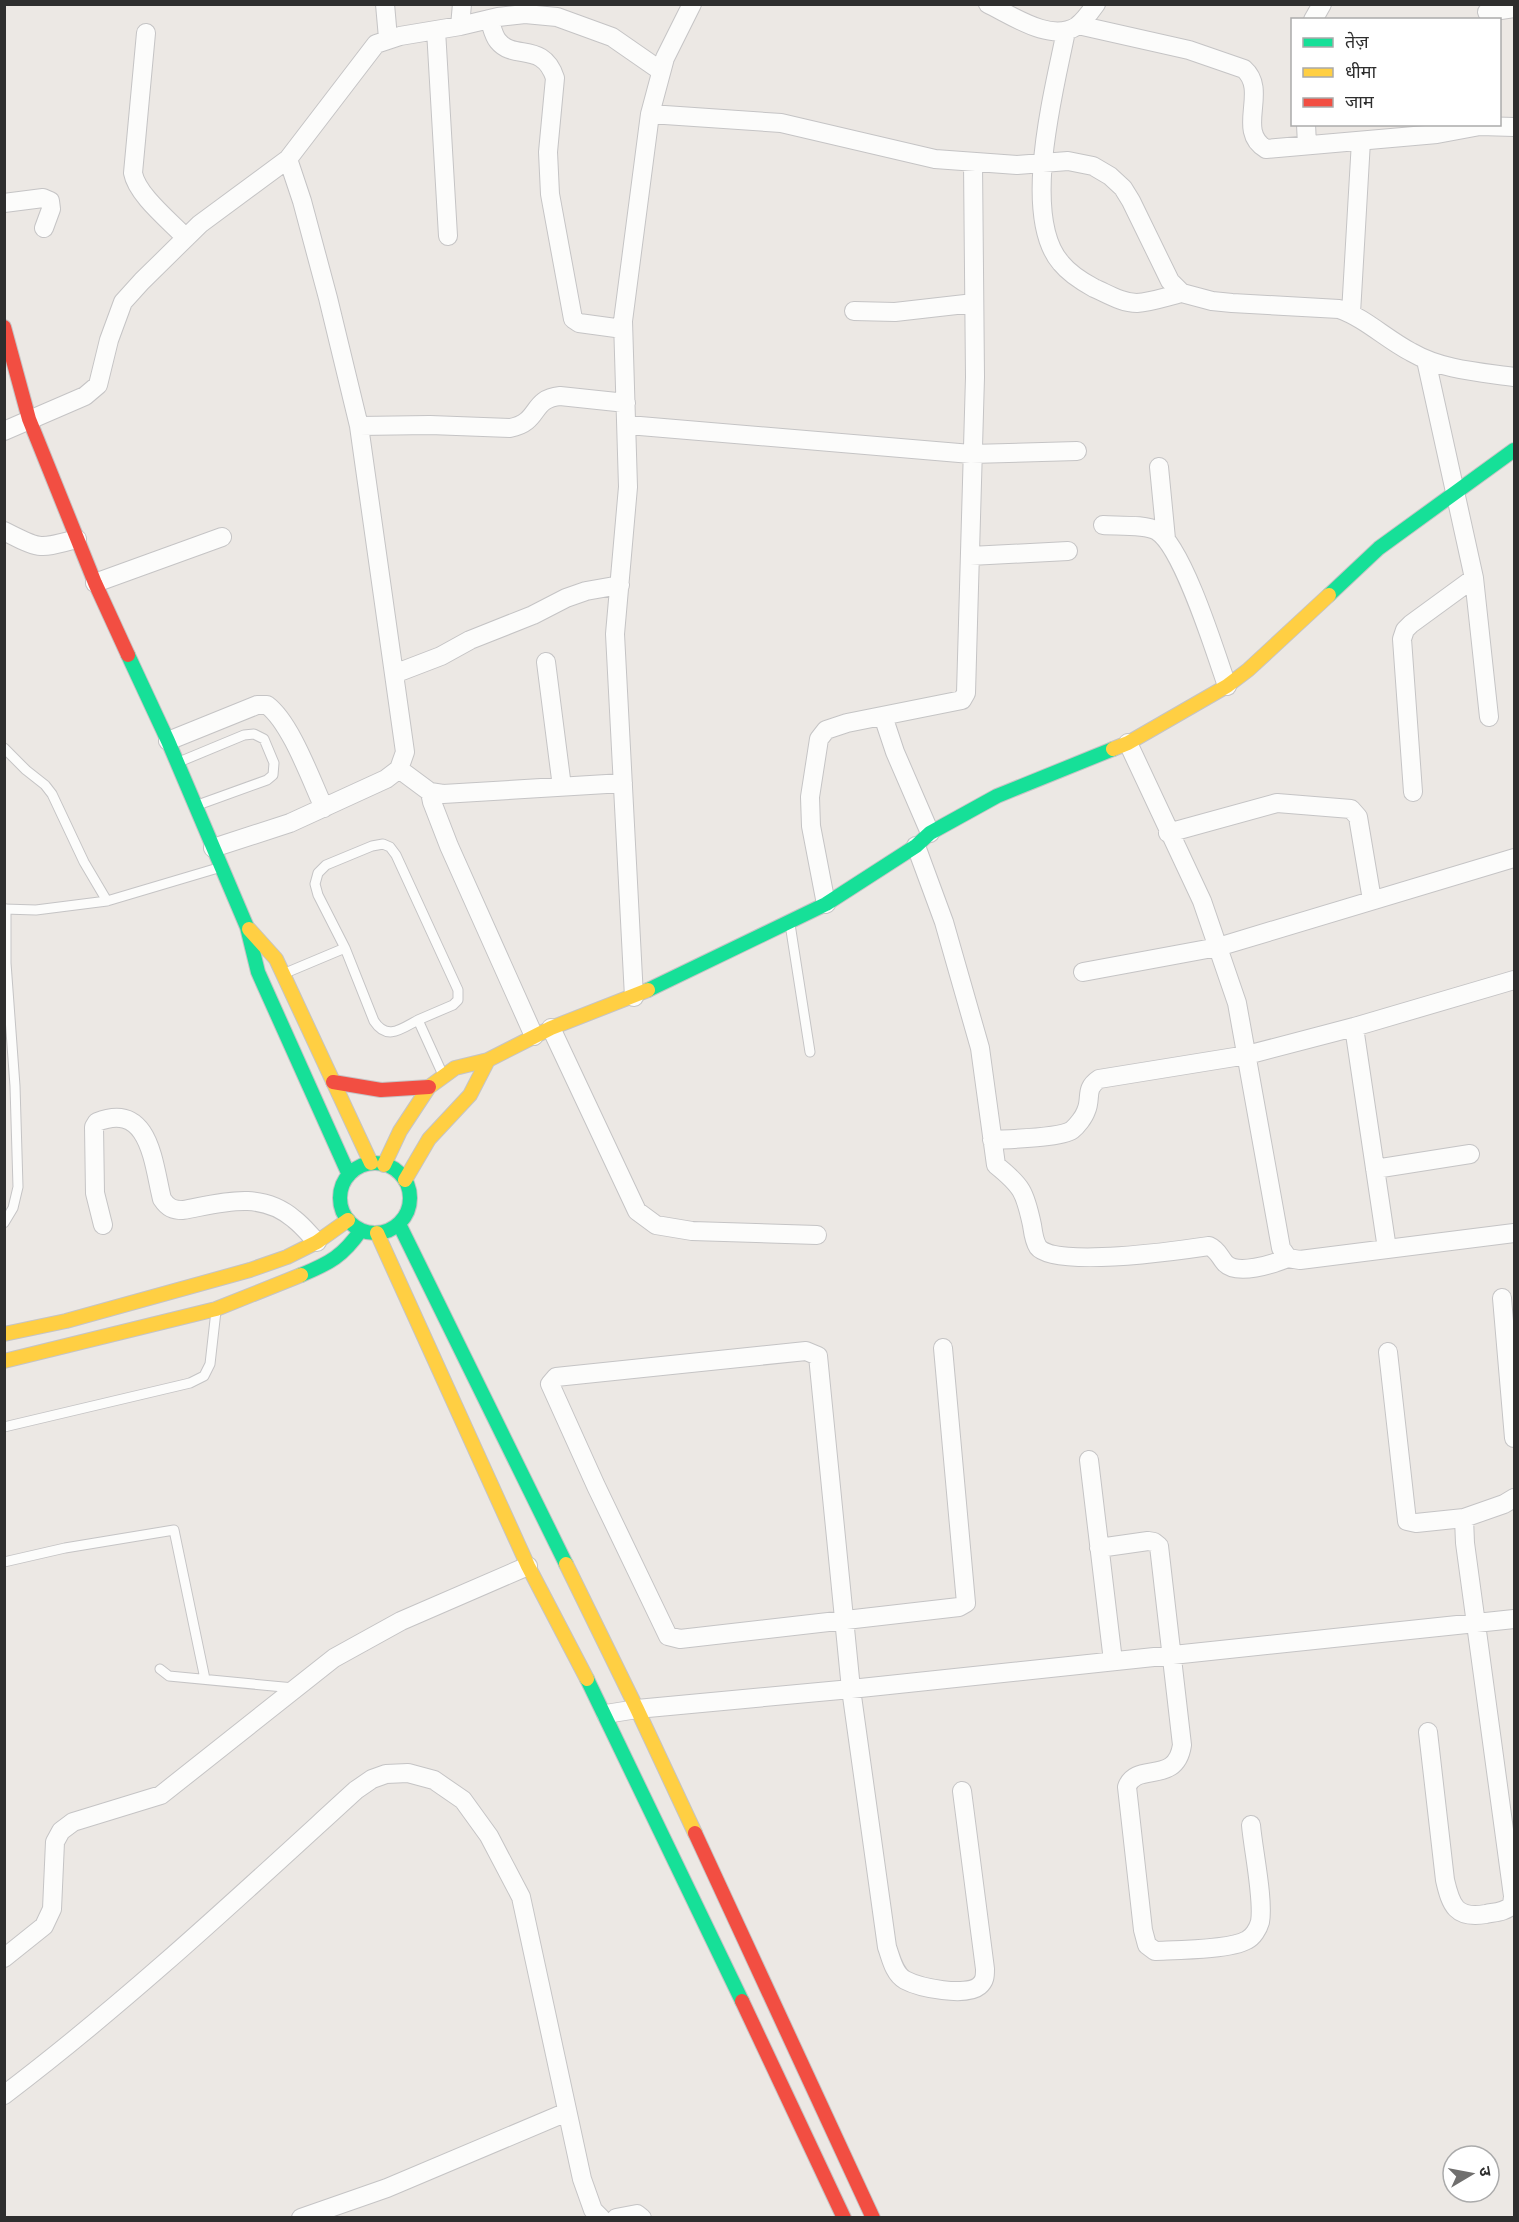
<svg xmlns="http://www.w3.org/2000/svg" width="1519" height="2222" viewBox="0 0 1519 2222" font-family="'Asap Condensed','Noto Sans Devanagari',sans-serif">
	<rect width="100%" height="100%" fill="#ece8e4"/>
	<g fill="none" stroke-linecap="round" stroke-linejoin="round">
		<defs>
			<path id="lane" d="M 4,748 L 26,770 L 45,785 L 52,794 L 84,862 L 107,901
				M 179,762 L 244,735 L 254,734 L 264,739 L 274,763 L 273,775 L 267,780 L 195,806
				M 4,909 L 36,910 L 107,901 L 218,868
				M 790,924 L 810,1052
				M 283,974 L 345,948
				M 418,1020 C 401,1029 387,1041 374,1021 L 345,948 L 318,895 L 315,884 L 318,873 L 326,865 L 372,846 L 383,844 L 390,847 L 396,855 L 458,990 L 458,1000 L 453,1005 L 418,1020 L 443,1075
				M 4,1223 L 13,1208 L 18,1187 L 15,1086 L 6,963 L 6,909
				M 4,1427 L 190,1383 L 204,1376 L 210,1364 L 216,1311
				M 4,1562 L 65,1548 L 174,1530 L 205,1679
				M 160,1669 L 169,1676 L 294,1688"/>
			<path id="street" d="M 385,4 L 388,38
				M 988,4 C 1013,16 1051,43 1077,26 C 1084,21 1091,11 1096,4
				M 1487,12 L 1514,8
				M 489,19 C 492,26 493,35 498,41 C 514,61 543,41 555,78 L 548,152 L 550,194 L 573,319 L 579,323 L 623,329
				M 1313,20 L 1322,4
				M 1078,25 L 1189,50 L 1244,69 C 1269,91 1235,131 1266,149 L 1437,134 L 1480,126 L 1514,127
				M 460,26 L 462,4
				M 436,30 L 448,236
				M 1066,31 C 1055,87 1020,216 1061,263 C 1069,273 1083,282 1094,288 C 1108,294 1122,303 1137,303 C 1152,302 1168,296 1182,293
				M 146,33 L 133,173 C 137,195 170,221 186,238
				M 650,114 L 781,123 L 935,159 L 1017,165 L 1068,161 L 1093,166 L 1110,176 L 1123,188 L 1131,201 L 1170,281 L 1182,293 L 1212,301 L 1232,303 L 1339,309 C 1365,318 1386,339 1411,352 C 1442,370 1479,372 1514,377
				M 1306,124 L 1307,145
				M 4,203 L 43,198 L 50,201 L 51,209 L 44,228
				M 854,311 L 895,312 L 974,303
				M 1351,313 L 1361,141
				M 1426,360 L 1474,578 L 1489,717
				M 628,425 L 971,454 L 1077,451
				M 359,426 L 430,425 L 510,428 C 541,422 530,399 560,396 L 626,403
				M 4,431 L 85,396 L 98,385 L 109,340 L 123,302 L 142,281 L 200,224 L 288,159 L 376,44 L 400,36 L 460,26 L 498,17 L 525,14 L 557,17 L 612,37 L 661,71
				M 1159,467 L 1166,539
				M 1103,525 C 1117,526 1146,524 1157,531 C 1183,547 1216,654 1227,686
				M 4,531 C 41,550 38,549 77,539
				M 970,556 L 1068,551
				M 95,583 L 222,537
				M 546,662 L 562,787
				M 394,674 L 441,656 L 470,640 L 533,615 L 566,598 L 586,591 L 620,585
				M 883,716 L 895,752 L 930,833
				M 168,741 L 257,705 L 267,705 C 291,723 311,780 324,808
				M 1128,743 L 1202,901 L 1237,1003 L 1281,1248 L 1288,1258 L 1300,1260 L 1514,1233
				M 399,769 L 430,792 L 443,794 L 623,783
				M 430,792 L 432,802 L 449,846 L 534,1036
				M 1413,792 L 1402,639 L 1405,630 L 1411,624 L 1474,578
				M 1168,833 L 1277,803 L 1351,809 L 1358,817 L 1372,900
				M 916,846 L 944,922 L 980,1048 L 996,1165 C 1022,1186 1025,1192 1032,1225 C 1033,1232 1034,1241 1038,1247 C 1054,1269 1182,1250 1209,1246 C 1218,1250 1219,1256 1225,1263 C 1237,1276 1273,1264 1288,1258
				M 213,848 L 290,823 L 386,779 L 399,769 L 405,752 L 359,426 L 328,298 L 302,201 L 288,159
				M 826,904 L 811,826 L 810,797 L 819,739 L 826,730 L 847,723 L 962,700 L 966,693 L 975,377 L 973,163
				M 1083,972 L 1218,947 L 1514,858
				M 634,997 L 615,634 L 628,487 L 623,321 L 650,114 L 665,58 L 692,4
				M 1354,1027 L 1387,1249
				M 551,1028 L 637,1211 L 656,1225 L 692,1231 L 817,1235
				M 992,1140 C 1008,1139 1061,1138 1072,1130 C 1077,1126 1084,1117 1086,1111 C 1092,1098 1084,1089 1099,1079 L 1247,1055 L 1354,1027 L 1514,980
				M 1375,1169 L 1470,1154
				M 103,1225 L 95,1193 L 94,1127 L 97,1122 C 150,1101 153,1163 162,1199 C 168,1208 173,1210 183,1210 C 222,1203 260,1190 294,1219 C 303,1226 310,1235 317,1242
				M 1502,1298 L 1514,1438
				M 943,1348 L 966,1603 L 959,1607 L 680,1639 L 668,1636 L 596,1486 L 550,1384 L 556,1377 L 806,1351 L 818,1356 L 851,1689 L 887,1947 C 891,1958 894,1974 905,1980 C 920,1988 966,1997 979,1986 C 985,1981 985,1976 985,1969 L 962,1791
				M 1388,1352 L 1407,1521 L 1416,1523 L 1464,1518
				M 1089,1460 L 1113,1661
				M 1099,1548 L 1148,1541 L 1154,1542 L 1159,1546 L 1182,1745 C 1176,1786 1136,1761 1127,1787 L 1143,1930 L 1147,1945 L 1155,1951 C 1176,1950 1230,1950 1247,1940 C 1253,1937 1258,1929 1260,1922 C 1264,1900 1253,1849 1251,1825
				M 606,1714 L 637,1709 L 851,1689 L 1514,1619
				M 1428,1732 L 1445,1880 C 1451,1906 1456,1919 1486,1914 C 1496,1912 1505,1912 1512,1905 L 1513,1896 L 1465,1543 L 1464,1518 L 1504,1504 L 1514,1498
				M 4,1958 L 44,1926 L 52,1909 L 55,1842 L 61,1831 L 73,1822 L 161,1795 L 334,1658 L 401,1621 L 528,1566
				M 4,2095 C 128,2001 241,1895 356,1790 L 372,1779 L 386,1774 L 408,1773 L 434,1780 L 463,1800 L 489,1836 L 521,1897 L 582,2179 L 593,2210 L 601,2218
				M 301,2218 L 387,2188 L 567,2112
				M 616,2218 L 637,2214 L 642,2218"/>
			<path id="fast" d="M 1329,595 L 1379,548 L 1514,450
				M 128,655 L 168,741 L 247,927 L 258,972 L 349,1175
				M 648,990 L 826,904 L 916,846 L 930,833 L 997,796 L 1113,749
				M340 1198a35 35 0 1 1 70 0a35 35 0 1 1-70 0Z
				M 399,1224 L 566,1564
				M 301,1275 C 330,1263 343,1256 361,1230
				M 587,1679 L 742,2001"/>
			<path id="slow" d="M 1113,749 L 1128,743 L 1227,686 L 1248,670 L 1329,595
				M 249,929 L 276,959 L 371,1163
				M 384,1165 L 400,1131 L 429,1087 L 455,1068 L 488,1060 L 551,1028 L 648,990
				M 405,1180 L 429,1139 L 470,1095 L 488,1060
				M 377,1233 L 528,1566 L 587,1679
				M 4,1334 L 66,1321 L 250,1270 L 287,1257 L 317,1242 L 348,1220
				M 4,1361 L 216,1309 L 301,1275
				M 566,1564 L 637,1709 L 695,1833"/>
			<path id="jam" d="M 4,327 L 29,419 L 95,583 L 128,655
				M 333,1082 L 381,1090 L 429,1087
				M 695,1833 L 873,2218
				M 742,2001 L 844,2218"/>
		</defs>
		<!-- lane casing -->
		<use href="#lane" stroke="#c5c4c5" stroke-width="11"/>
		<!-- street casing -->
		<use href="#street" stroke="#c5c4c5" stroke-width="20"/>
		<!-- fast casing -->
		<use href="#fast" stroke="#c5c4c5" stroke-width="16"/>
		<!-- slow casing -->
		<use href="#slow" stroke="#c5c4c5" stroke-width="16"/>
		<!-- jam casing -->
		<use href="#jam" stroke="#c5c4c5" stroke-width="16"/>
		<!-- lane -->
		<use href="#lane" stroke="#fcfcfb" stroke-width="9"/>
		<!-- street -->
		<use href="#street" stroke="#fcfcfb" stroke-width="18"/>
		<!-- fast -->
		<use href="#fast" stroke="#16e098" stroke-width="14"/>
		<!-- slow -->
		<use href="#slow" stroke="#ffcf43" stroke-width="14"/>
		<!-- jam -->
		<use href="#jam" stroke="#f24e42" stroke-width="14"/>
	</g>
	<!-- border -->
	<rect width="1519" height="2222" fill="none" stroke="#2e2e2e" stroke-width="12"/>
	<!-- legend -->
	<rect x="1291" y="18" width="210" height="108" fill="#ffffff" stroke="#ababab" stroke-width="1.5"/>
	<rect x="1303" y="38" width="30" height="9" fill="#16e098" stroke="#ababab" stroke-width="1.5"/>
	<text x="1345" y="48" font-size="18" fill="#2e2e2e">तेज़</text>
	<rect x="1303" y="68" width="30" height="9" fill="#ffcf43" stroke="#ababab" stroke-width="1.5"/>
	<text x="1345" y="78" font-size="18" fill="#2e2e2e">धीमा</text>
	<rect x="1303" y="98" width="30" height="9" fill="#f24e42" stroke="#ababab" stroke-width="1.5"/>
	<text x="1345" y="108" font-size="18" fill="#2e2e2e">जाम</text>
	<!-- north arrow -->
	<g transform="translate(1471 2174) rotate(80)"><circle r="28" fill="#ffffff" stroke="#ababab" stroke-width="1.5"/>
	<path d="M0-4.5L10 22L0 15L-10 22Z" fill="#706f6e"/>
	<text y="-9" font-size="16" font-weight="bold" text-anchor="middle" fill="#2e2e2e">उ</text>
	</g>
</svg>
